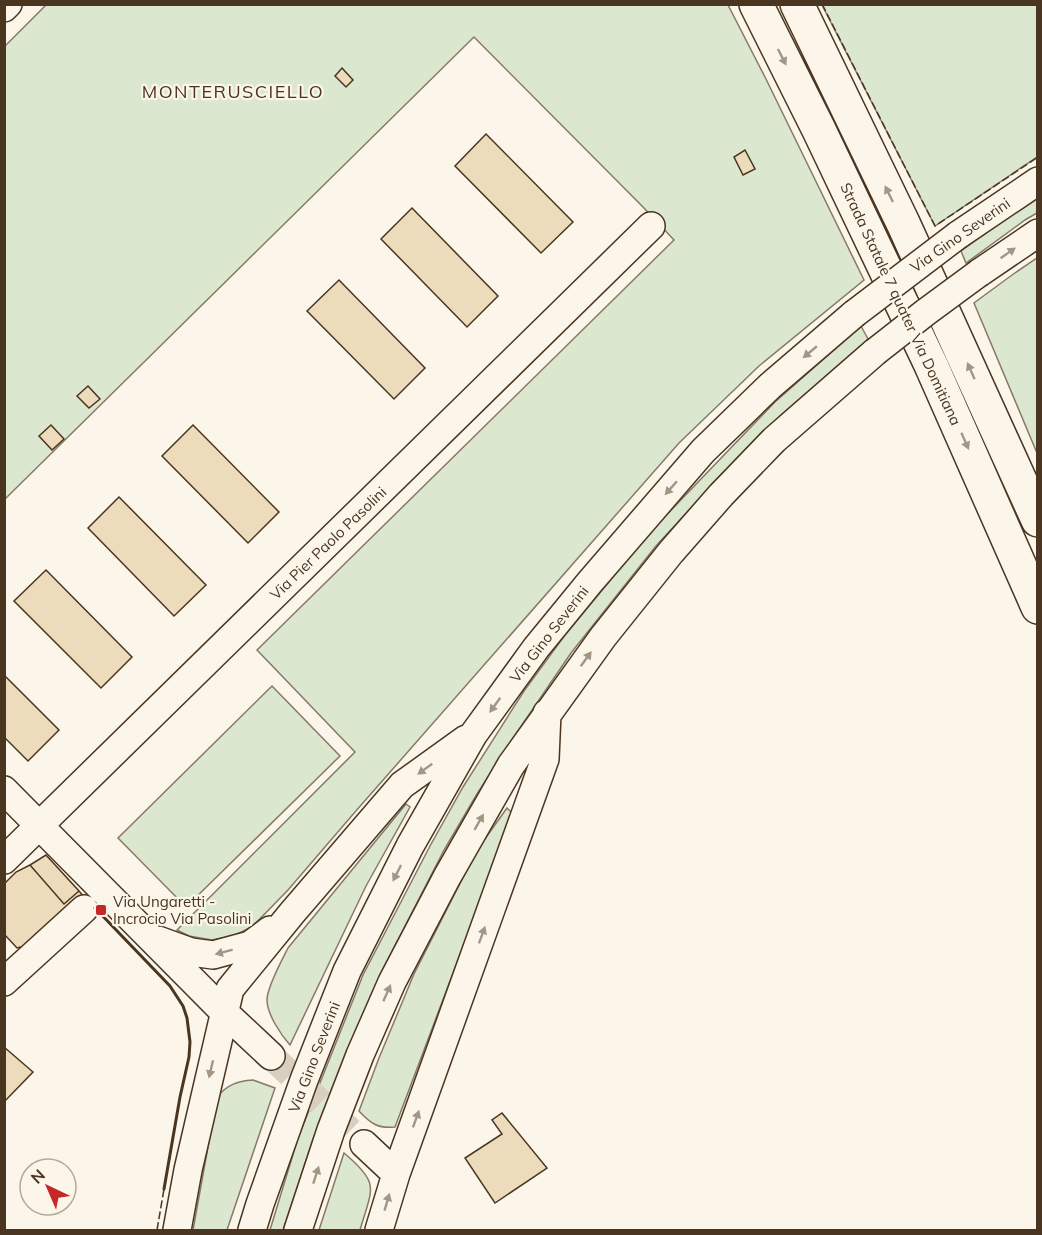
<svg xmlns="http://www.w3.org/2000/svg" width="1042" height="1235" viewBox="0 0 1042 1235" font-family="Mulish,sans-serif">
	<rect width="100%" height="100%" fill="#fbf6e9"/>
	<!-- green -->
	<path fill="#dce7d0" stroke="#887966" stroke-width="1.5" d="M 46,5 L 728,5 L 765,77 L 864,280 L 759,366 L 679,443 L 355,812 L 288,890 L 252,927 L 233,936 L 212,940 L 189,936 L 177,930 L 355,752 L 257,650 L 674,240 L 643,207 L 474,37 L 5,499 L 5,46 Z
		M 822,5 L 1037,5 L 1037,157 L 935,226 Z
		M 1037,198 L 1037,213 L 1025,220 L 966,263 L 961,251 L 1011,215 Z
		M 1037,258 L 1037,453 L 974,303 L 1012,275 Z
		M 861,326 L 868,339 L 782,414 L 722,474 L 656,546 L 571,653 L 511,741 L 477,794 L 444,850 L 383,969 L 313,1139 L 283,1230 L 270,1230 L 298,1138 L 363,975 L 430,846 L 463,787 L 524,691 L 565,635 L 651,531 L 775,402 Z
		M 272,686 L 340,756 L 186,907 L 118,838 Z
		M 406,804 L 410,807 L 366,886 L 290,1045 C 281,1035 267,1014 267,1000 C 267,987 282,960 288,948 Z
		M 507,808 L 513,814 L 395,1127 C 378,1129 370,1123 359,1111 L 379,1058 L 414,974 L 477,850 Z
		M 253,1080 L 275,1088 L 227,1230 L 193,1230 L 217,1097 C 227,1085 237,1081 253,1080 Z
		M 344,1153 C 381,1184 372,1188 360,1230 L 319,1230 Z"/>
	<!-- building -->
	<path fill="#ecdcbc" stroke="#4a3520" stroke-width="1.5" d="M 342,68 L 353,80 L 346,87 L 335,76 Z
		M 486,134 L 573,222 L 541,253 L 455,166 Z
		M 745,150 L 755,169 L 743,175 L 734,157 Z
		M 412,208 L 498,296 L 467,327 L 381,239 Z
		M 339,280 L 425,368 L 394,399 L 307,311 Z
		M 88,386 L 100,399 L 89,408 L 77,396 Z
		M 51,425 L 64,439 L 52,450 L 39,436 Z
		M 193,425 L 279,512 L 248,543 L 162,456 Z
		M 119,497 L 206,585 L 174,616 L 88,528 Z
		M 46,570 L 132,657 L 101,688 L 14,601 Z
		M 4,675 L 59,730 L 28,761 L 4,737 Z
		M 46,855 L 79,891 L 64,904 L 30,865 Z
		M 30,865 L 64,904 L 79,891 L 85,898 L 25,952 L 20,947 L 17,948 L 4,934 L 4,884 L 16,872 Z
		M 4,1047 L 33,1072 L 4,1102 Z
		M 502,1113 L 547,1168 L 495,1203 L 465,1158 L 502,1134 L 492,1120 Z"/>
	<g fill="none" stroke-linecap="round" stroke-linejoin="round">
		<!-- minor-tunnel -->
		<path stroke="#d8cfc1" stroke-width="27" stroke-dasharray="27 14" stroke-linecap="butt" d="M 271,1056 L 364,1144"/>
		<defs>
			<path id="minor" d="M 4,8 L 8,4
				M 958,235 L 1038,181
				M 979,273 L 1038,233
				M 4,790 L 224,1012 L 271,1056
				M 4,860 L 651,226
				M 158,940 L 191,952 L 213,955 L 250,945 L 270,930
				M 4,982 L 84,909
				M 364,1144 L 396,1174
				M 177,1230 L 188,1170 L 230,989 L 292,913 L 402,785 L 466,739
				M 252,1230 L 260,1204 L 304,1080 L 347,971 L 410,846 L 473,735 L 536,648 L 590,582 L 703,451 L 770,386 L 854,314
				M 298,1230 L 331,1130 L 360,1055 L 392,982 L 447,877 L 511,765 L 603,637 L 671,552 L 721,495 L 774,440 L 875,352
				M 379,1230 L 396,1174 L 545,759 L 547,713"/>
			<path id="highway" d="M 756,4 L 819,130 L 931,365 L 1038,607
				M 797,4 L 903,223 L 1038,520"/>
		</defs>
		<!-- minor casing -->
		<use href="#minor" stroke="#4a3520" stroke-width="30"/>
		<!-- highway casing -->
		<use href="#highway" stroke="#4a3520" stroke-width="36"/>
		<!-- minor -->
		<use href="#minor" stroke="#fbf6e9" stroke-width="27"/>
		<!-- highway -->
		<use href="#highway" stroke="#fbf6e9" stroke-width="33"/>
		<defs>
			<path id="minor-bridge" d="M 854,314 L 958,235
				M 875,352 L 926,312 L 979,273"/>
		</defs>
		<!-- minor-bridge casing -->
		<use href="#minor-bridge" stroke="#4a3520" stroke-width="30" stroke-linecap="butt"/>
		<!-- minor-bridge -->
		<use href="#minor-bridge" stroke="#fbf6e9" stroke-width="27"/>
		<!-- fence -->
		<path stroke="#4a3520" stroke-width="1.5" stroke-dasharray="8 3" stroke-linecap="butt" d="M 822,4 L 935,226 L 1038,157
			M 157,1230 L 164,1189"/>
		<!-- wall -->
		<path stroke="#4a3520" stroke-width="3" d="M 95,908 L 170,986 L 183,1006 L 187,1018 L 190,1042 L 189,1057 L 180,1097 L 164,1189"/>
	</g>
	<!-- one-way arrows -->
	<defs><path id="oneway-solid" d="M-6-.8H1V-3.2L6.5 0L1 3.2V.8H-6Z" transform="scale(1.5)"/></defs>
	<g fill="#a29684">
		<use href="#oneway-solid" transform="translate(782 57) rotate(63)"/>
		<use href="#oneway-solid" transform="translate(889 194) rotate(-116)"/>
		<use href="#oneway-solid" transform="translate(1008 253) rotate(-35)"/>
		<use href="#oneway-solid" transform="translate(810 352) rotate(140)"/>
		<use href="#oneway-solid" transform="translate(971 371) rotate(-114)"/>
		<use href="#oneway-solid" transform="translate(965 441) rotate(66)"/>
		<use href="#oneway-solid" transform="translate(671 488) rotate(131)"/>
		<use href="#oneway-solid" transform="translate(586 659) rotate(-54)"/>
		<use href="#oneway-solid" transform="translate(495 705) rotate(126)"/>
		<use href="#oneway-solid" transform="translate(425 769) rotate(144)"/>
		<use href="#oneway-solid" transform="translate(479 822) rotate(-60)"/>
		<use href="#oneway-solid" transform="translate(397 873) rotate(117)"/>
		<use href="#oneway-solid" transform="translate(482 935) rotate(-70)"/>
		<use href="#oneway-solid" transform="translate(224 952) rotate(165)"/>
		<use href="#oneway-solid" transform="translate(387 993) rotate(-66)"/>
		<use href="#oneway-solid" transform="translate(211 1069) rotate(103)"/>
		<use href="#oneway-solid" transform="translate(416 1119) rotate(-70)"/>
		<use href="#oneway-solid" transform="translate(316 1175) rotate(-72)"/>
		<use href="#oneway-solid" transform="translate(387 1202) rotate(-74)"/>
	</g>
	<!-- markers -->
	<rect fill="#c62828" stroke="#fbf6e9" stroke-width="2" x="95" y="904" width="12" height="12" rx="3"/>
	<g text-anchor="middle" dominant-baseline="central" stroke-width="4.5" stroke-linejoin="round" paint-order="stroke">
		<!-- street labels -->
		<g font-size="15" fill="#4a3520" stroke="#fbf6e9">
			<text transform="translate(960 235) rotate(-35)">Via Gino Severini</text>
			<text transform="translate(901 304) rotate(65)">Strada Statale 7 quater Via Domitiana</text>
			<text transform="translate(328 543) rotate(-44)">Via Pier Paolo Pasolini</text>
			<text transform="translate(549 634) rotate(-52)">Via Gino Severini</text>
			<text transform="translate(314 1057) rotate(-69)">Via Gino Severini</text>
		</g>
		<!-- poi labels -->
		<g font-size="15" fill="#4a3520" stroke="#fbf6e9" text-anchor="start">
			<text x="113" y="901">Via Ungaretti -<tspan x="113" dy="17">Incrocio Via Pasolini</tspan></text>
		</g>
		<!-- quarter labels -->
		<g font-size="18" letter-spacing="1.5" fill="#4a3520" stroke="#fbf6e9">
			<text x="233" y="91">MONTERUSCIELLO</text>
		</g>
	</g>
	<!-- border -->
	<rect width="1042" height="1235" fill="none" stroke="#4a3520" stroke-width="12"/>
	<!-- north arrow -->
	<g transform="translate(48 1187) rotate(316)"><circle r="28" fill="#fbf6e9" stroke="#b4a999" stroke-width="1.5"/>
	<path d="M0-4.5L10 22L0 15L-10 22Z" fill="#c62828"/>
	<text y="-9" font-size="16" font-weight="bold" text-anchor="middle" fill="#4a3520">N</text>
	</g>
</svg>
